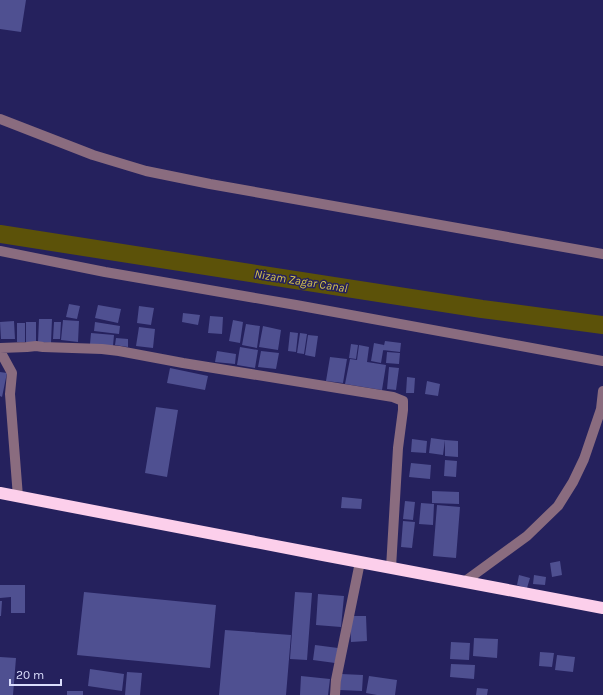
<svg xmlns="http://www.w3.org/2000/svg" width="603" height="695" viewBox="0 0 603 695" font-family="Karla,sans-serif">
	<rect width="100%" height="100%" fill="#25215d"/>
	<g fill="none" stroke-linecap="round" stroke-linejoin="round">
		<!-- canal -->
		<path stroke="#5c5209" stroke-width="18" d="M 0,234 L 482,309 L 603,325"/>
	</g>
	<!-- building -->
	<path fill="#4f5091" d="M 0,0 L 26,0 L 21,32 L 0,29 Z
		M 69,304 L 80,306 L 77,319 L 66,317 Z
		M 98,305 L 121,309 L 118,323 L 95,318 Z
		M 139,306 L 154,308 L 151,325 L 137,323 Z
		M 183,313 L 200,315 L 198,325 L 182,322 Z
		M 210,316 L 223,317 L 222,334 L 208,333 Z
		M 39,319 L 52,319 L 51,343 L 38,342 Z
		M 63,320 L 79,321 L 78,342 L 61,340 Z
		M 233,320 L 243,322 L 240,343 L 229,341 Z
		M 14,321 L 15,339 L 1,339 L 0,322 Z
		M 26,322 L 36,322 L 36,342 L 26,343 Z
		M 54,322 L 61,322 L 60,339 L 53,339 Z
		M 95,322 L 120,326 L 119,334 L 94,331 Z
		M 17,323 L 25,323 L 25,342 L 17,342 Z
		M 246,324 L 260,326 L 257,348 L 242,345 Z
		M 263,326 L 281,330 L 278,350 L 259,347 Z
		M 139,327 L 155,329 L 153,348 L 136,346 Z
		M 290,332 L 298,333 L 296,352 L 288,351 Z
		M 91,333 L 114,335 L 113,346 L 90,344 Z
		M 300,333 L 307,334 L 304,354 L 297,353 Z
		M 308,335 L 318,336 L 315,357 L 305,355 Z
		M 116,338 L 128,339 L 128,347 L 115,345 Z
		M 385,341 L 401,343 L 400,352 L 383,350 Z
		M 374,343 L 384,345 L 381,363 L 371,361 Z
		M 351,344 L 358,345 L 356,359 L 349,358 Z
		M 359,345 L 369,347 L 367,362 L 386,365 L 382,390 L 345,384 L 350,359 L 357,360 Z
		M 240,347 L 258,350 L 255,368 L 237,365 Z
		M 217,351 L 236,354 L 235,364 L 215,362 Z
		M 261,351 L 279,353 L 276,369 L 258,367 Z
		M 387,352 L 400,353 L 399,364 L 386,363 Z
		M 330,357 L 347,359 L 343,383 L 326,381 Z
		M 389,367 L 399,368 L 396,390 L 387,389 Z
		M 170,368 L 208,376 L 205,390 L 167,383 Z
		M 0,372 L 7,373 L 2,397 L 0,396 Z
		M 407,377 L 415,378 L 414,393 L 406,393 Z
		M 427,381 L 440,384 L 438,396 L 425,394 Z
		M 156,407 L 178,410 L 167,477 L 145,473 Z
		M 431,438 L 445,440 L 443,455 L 429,453 Z
		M 412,439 L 427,441 L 426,453 L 411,452 Z
		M 445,440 L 458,441 L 458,457 L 445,456 Z
		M 445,460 L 457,461 L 456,477 L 444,476 Z
		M 411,463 L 431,465 L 430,479 L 409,477 Z
		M 432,491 L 459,492 L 459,504 L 432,503 Z
		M 342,497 L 362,499 L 361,509 L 341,508 Z
		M 405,501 L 415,502 L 413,520 L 403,519 Z
		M 421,503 L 434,504 L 433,525 L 419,524 Z
		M 437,505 L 460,507 L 456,558 L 433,556 Z
		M 403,521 L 415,522 L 412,548 L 401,547 Z
		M 560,561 L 562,575 L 552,577 L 550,563 Z
		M 519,575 L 530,578 L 527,588 L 517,585 Z
		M 534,575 L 546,577 L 545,585 L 533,584 Z
		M 0,585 L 25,585 L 25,613 L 11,613 L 11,597 L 0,598 Z
		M 84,592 L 216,605 L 210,668 L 77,655 Z
		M 295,592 L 312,593 L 307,660 L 290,659 Z
		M 318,594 L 344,596 L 341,627 L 316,625 Z
		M 0,601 L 2,601 L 1,616 L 0,616 Z
		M 350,616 L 366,616 L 367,641 L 351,642 Z
		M 225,630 L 291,635 L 286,695 L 219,695 Z
		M 474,638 L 498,639 L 497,658 L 473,656 Z
		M 451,642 L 470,643 L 469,660 L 450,659 Z
		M 315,645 L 338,648 L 335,663 L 313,660 Z
		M 540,652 L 554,653 L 552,667 L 539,666 Z
		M 557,655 L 575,657 L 573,672 L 555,670 Z
		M 0,657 L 16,658 L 13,695 L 0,695 Z
		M 451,664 L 475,665 L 474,679 L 450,677 Z
		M 90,669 L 124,674 L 122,691 L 88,686 Z
		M 127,672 L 142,673 L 140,695 L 125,695 Z
		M 341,674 L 363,675 L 362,691 L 340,690 Z
		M 301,676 L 330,679 L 328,695 L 300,695 Z
		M 369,676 L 397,680 L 395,695 L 377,695 L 366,693 Z
		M 477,688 L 488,689 L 487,695 L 476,695 Z
		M 67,691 L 83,691 L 83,695 L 67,695 Z"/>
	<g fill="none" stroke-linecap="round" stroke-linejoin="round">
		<!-- minor -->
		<path stroke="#8a6c7f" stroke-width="10" d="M 0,119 L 93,155 L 146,171 L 210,184 L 603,254
			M 0,251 L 105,272 L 296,305 L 603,361
			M 0,348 L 27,347 L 36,346 L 43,347 L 102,349 L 119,351 L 183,363 L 393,397 L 403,401 L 403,410 L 398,448 L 391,568
			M 0,351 L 12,373 L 10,394 L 18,497
			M 464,582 L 527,536 L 558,506 L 573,482 L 584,459 L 601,409 L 603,391
			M 335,695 L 336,680 L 360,562"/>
		<!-- highway -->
		<path stroke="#fccfeb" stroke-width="12" d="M 0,493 L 323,555 L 603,608"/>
	</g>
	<g text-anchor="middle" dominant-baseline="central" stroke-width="3" stroke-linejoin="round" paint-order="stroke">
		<!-- water labels -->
		<g font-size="12" font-style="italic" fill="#d6c44d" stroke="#25215d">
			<text transform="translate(301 281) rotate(9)">Nizam Zagar Canal</text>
		</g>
	</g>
	<!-- scale -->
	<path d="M10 679v6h51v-6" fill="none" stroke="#dbdefc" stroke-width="2"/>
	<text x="16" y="679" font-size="12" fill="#dbdefc" stroke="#25215d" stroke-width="3" paint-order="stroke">20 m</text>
</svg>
